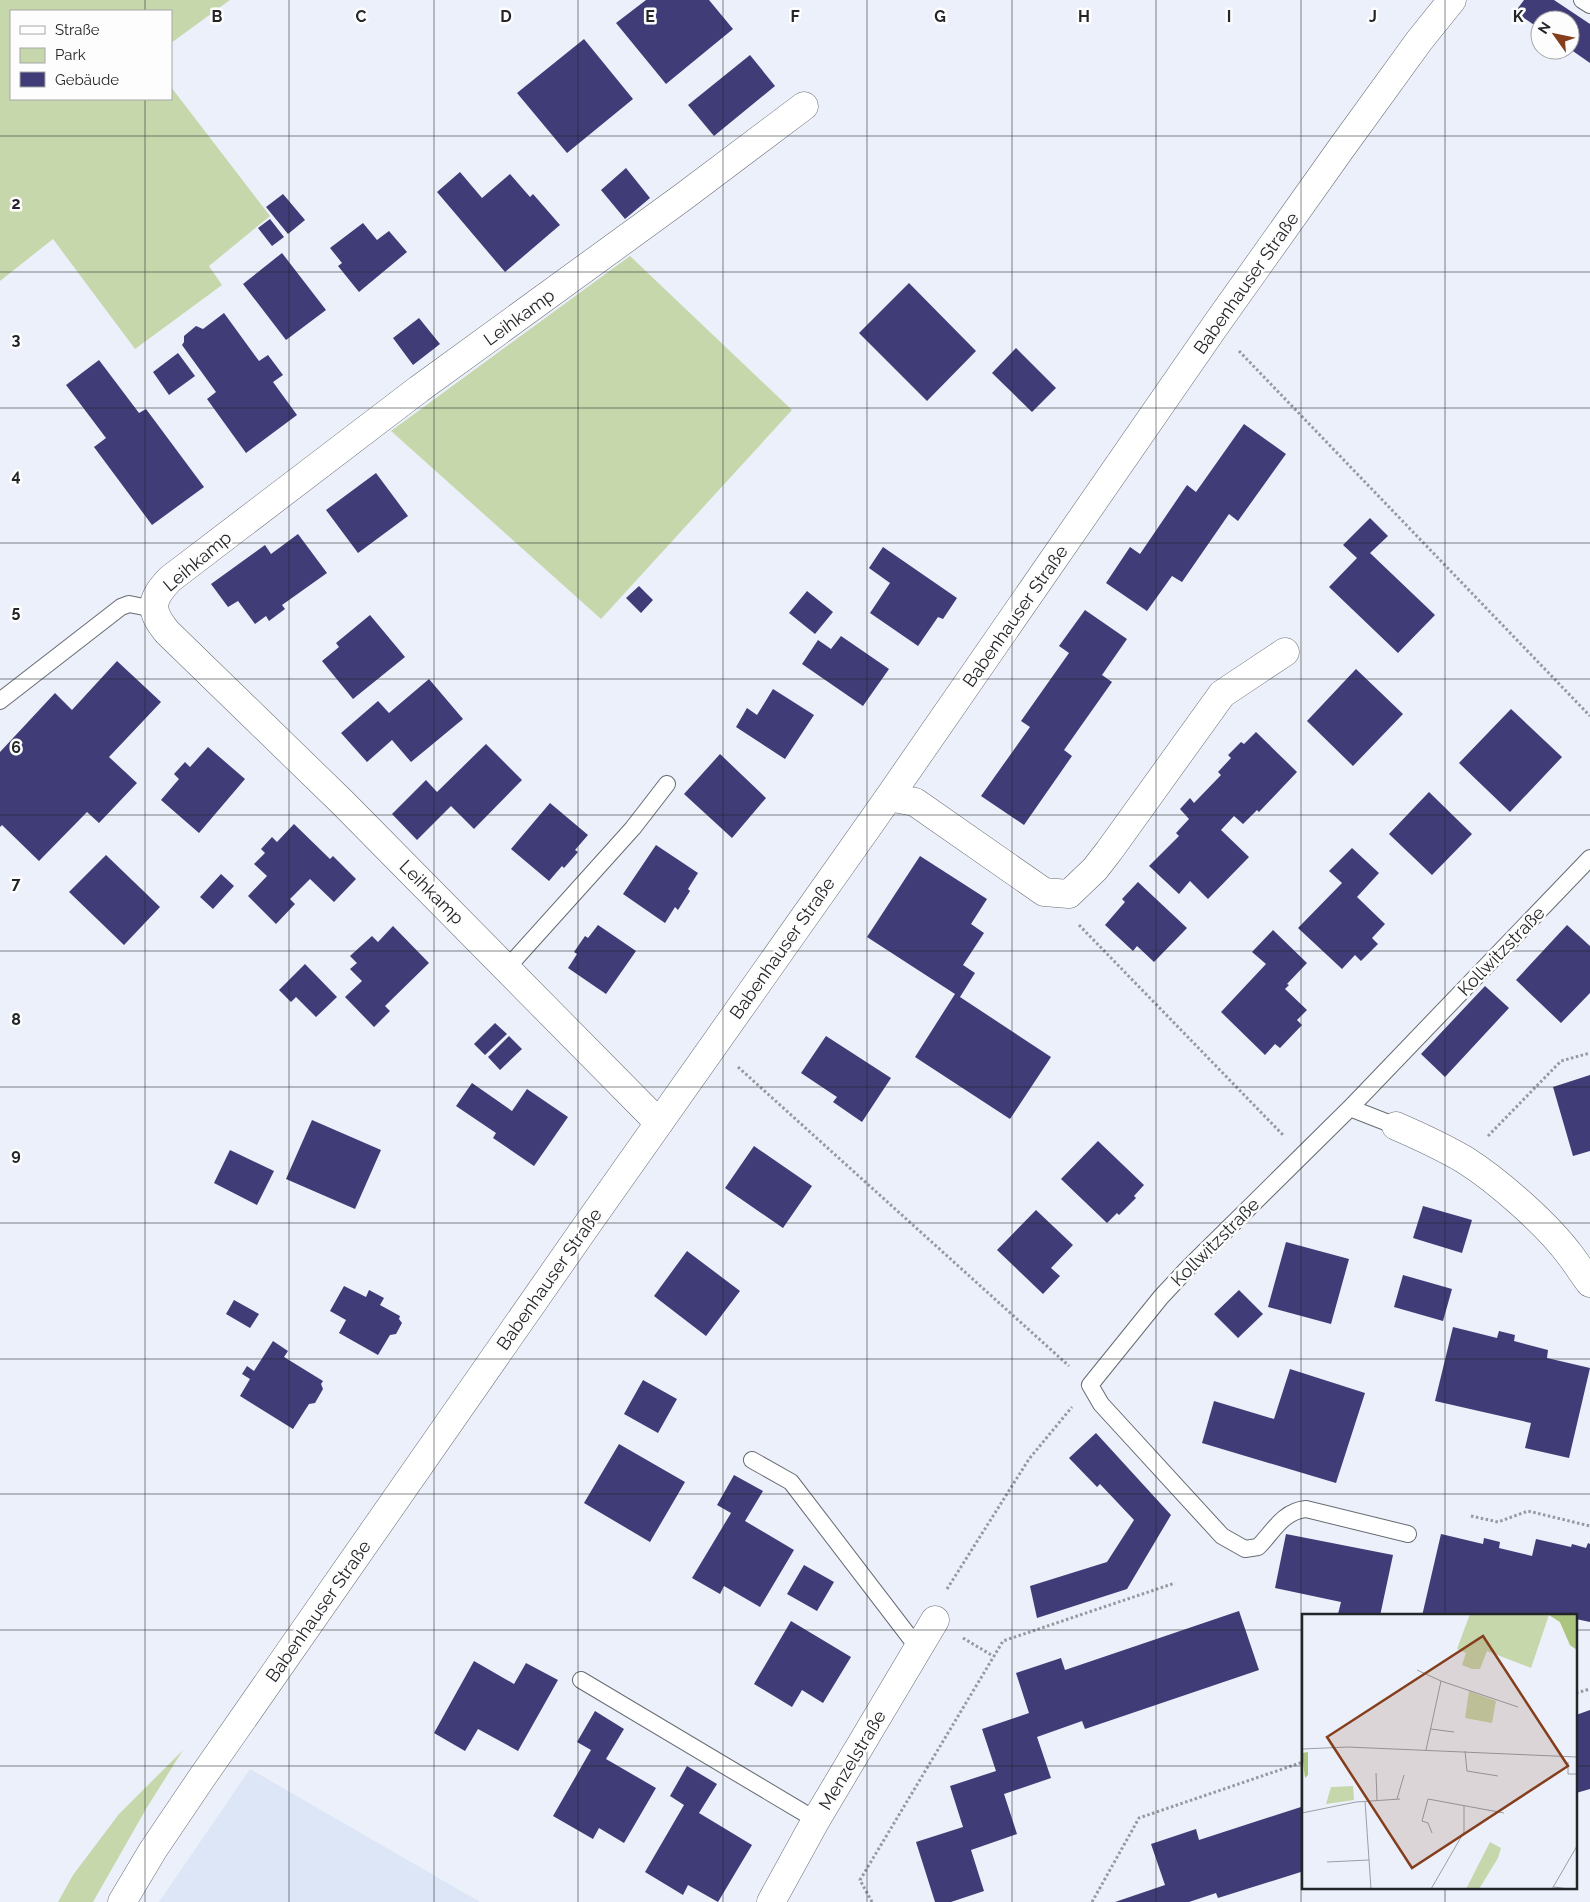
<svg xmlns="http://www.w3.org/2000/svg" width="1590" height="1902" viewBox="0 0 1590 1902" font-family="Raleway,sans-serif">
	<rect width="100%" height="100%" fill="#ebf0fa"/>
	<!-- built -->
	<path fill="#dce6f6" d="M 250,1769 L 480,1902 L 159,1902 Z"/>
	<!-- green -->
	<path fill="#c7d7ac" d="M 0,0 L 230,0 L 171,43 L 171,11 L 11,11 L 11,99 L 171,99 L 171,87 L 270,216 L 209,266 L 222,285 L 135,349 L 53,239 L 0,281 Z
		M 630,256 L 792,410 L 601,619 L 391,431 Z
		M 183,1750 L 146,1809 L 93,1902 L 58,1902 L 73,1875 L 119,1814 Z"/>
	<!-- building -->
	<path fill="#3f3c78" d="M 646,0 L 709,0 L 733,29 L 666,84 L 616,23 Z
		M 1524,0 L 1554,0 L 1590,24 L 1590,63 L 1570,49 L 1570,20 L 1540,20 L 1540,29 L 1515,12 Z
		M 584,39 L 633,99 L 567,153 L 517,93 Z
		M 750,55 L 775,86 L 714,136 L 688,105 Z
		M 626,168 L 650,198 L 625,219 L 601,190 Z
		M 460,172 L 482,198 L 510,174 L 530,197 L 533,194 L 560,225 L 505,272 L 437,192 Z
		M 283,194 L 305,220 L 288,234 L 266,207 Z
		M 270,219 L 284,237 L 272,246 L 258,228 Z
		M 363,223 L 377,240 L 389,231 L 407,252 L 359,292 L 338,266 L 342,263 L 330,248 Z
		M 282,253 L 326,310 L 286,340 L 243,284 Z
		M 909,283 L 976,351 L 927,401 L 859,333 Z
		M 224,313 L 259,361 L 268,355 L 283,375 L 273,382 L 297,415 L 246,453 L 207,399 L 216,392 L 182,345 L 184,342 L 184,336 L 196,326 L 203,329 Z
		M 419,318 L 440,344 L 413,365 L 393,338 Z
		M 1016,348 L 1056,388 L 1032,412 L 992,373 Z
		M 178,353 L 195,376 L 169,395 L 153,372 Z
		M 99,360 L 139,413 L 146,409 L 204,487 L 152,525 L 94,447 L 106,438 L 66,385 Z
		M 1244,424 L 1286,454 L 1238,521 L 1229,514 L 1182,582 L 1172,576 L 1147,611 L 1106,583 L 1130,547 L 1140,554 L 1187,485 L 1196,492 Z
		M 376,473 L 408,516 L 358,553 L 326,510 Z
		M 1370,518 L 1388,536 L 1370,553 L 1435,615 L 1398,653 L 1329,587 L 1357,558 L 1343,545 Z
		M 298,534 L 327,573 L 282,605 L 285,609 L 269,621 L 266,616 L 255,624 L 238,601 L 228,607 L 211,584 L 265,545 L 271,554 Z
		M 883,547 L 957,598 L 943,619 L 938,617 L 918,646 L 870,613 L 890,583 L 869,568 Z
		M 639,586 L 653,600 L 641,613 L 626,598 Z
		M 807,591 L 833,612 L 815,634 L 789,613 Z
		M 1085,610 L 1127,639 L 1102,675 L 1112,682 L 1064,750 L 1072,756 L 1024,825 L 981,796 L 1030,727 L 1021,721 L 1069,653 L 1059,646 Z
		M 370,615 L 405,657 L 353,699 L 322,661 L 339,647 L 336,643 Z
		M 841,636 L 889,669 L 863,706 L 802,664 L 818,640 L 831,649 Z
		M 117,661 L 161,702 L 109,757 L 137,783 L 99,823 L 87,812 L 39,861 L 2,825 L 0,827 L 0,752 L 55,693 L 72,710 Z
		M 1356,669 L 1403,714 L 1353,766 L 1307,721 Z
		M 429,679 L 463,719 L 411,762 L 392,740 L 367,762 L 341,733 L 378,701 L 389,713 Z
		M 773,689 L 814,715 L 785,759 L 736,727 L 747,708 L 757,715 Z
		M 1511,709 L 1562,757 L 1510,812 L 1459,763 Z
		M 1256,732 L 1297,772 L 1259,812 L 1257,810 L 1243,824 L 1234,816 L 1221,830 L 1249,857 L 1208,899 L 1190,881 L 1179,894 L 1149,866 L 1179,836 L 1176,833 L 1189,819 L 1180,809 L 1190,798 L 1194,803 L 1221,775 L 1218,772 L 1231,758 L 1228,755 L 1241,742 L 1244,744 Z
		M 486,744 L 522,780 L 474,829 L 451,806 L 417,840 L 392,814 L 426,780 L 437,792 Z
		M 208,747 L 245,779 L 199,833 L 161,800 L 179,779 L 174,774 L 185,762 L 190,767 Z
		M 720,754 L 766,798 L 732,838 L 684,794 Z
		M 1429,792 L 1472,834 L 1432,875 L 1389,834 Z
		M 550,803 L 588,835 L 575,850 L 578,852 L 564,868 L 562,866 L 549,881 L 511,849 Z
		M 294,824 L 330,859 L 333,856 L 356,879 L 334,902 L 310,879 L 290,899 L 295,904 L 276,924 L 248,896 L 267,876 L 254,864 L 265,853 L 261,849 L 272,837 L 277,842 Z
		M 656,845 L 698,873 L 688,889 L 690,891 L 678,910 L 675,907 L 665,923 L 623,894 Z
		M 1352,848 L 1379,873 L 1357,897 L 1385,924 L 1372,938 L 1378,944 L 1361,961 L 1355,955 L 1342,969 L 1298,928 L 1342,883 L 1329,871 Z
		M 106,855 L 160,907 L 124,945 L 69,892 Z
		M 920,856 L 987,899 L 971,924 L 984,933 L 963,965 L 975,973 L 960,997 L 1051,1057 L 1010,1119 L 915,1057 L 955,994 L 867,937 Z
		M 221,874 L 234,886 L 213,909 L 200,897 Z
		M 1138,882 L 1187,928 L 1154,962 L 1137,946 L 1133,951 L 1105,925 L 1125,902 L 1122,899 Z
		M 598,925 L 636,951 L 606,994 L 568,968 L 577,954 L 574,952 L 585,936 L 588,938 Z
		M 1567,925 L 1590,946 L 1590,993 L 1561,1023 L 1516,980 Z
		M 393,926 L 429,963 L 385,1006 L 390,1011 L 374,1027 L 345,997 L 362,981 L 350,969 L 357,963 L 350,956 L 372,936 L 378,942 Z
		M 1273,930 L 1307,963 L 1287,984 L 1289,985 L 1285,989 L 1307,1010 L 1297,1020 L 1302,1025 L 1280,1048 L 1275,1044 L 1265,1055 L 1221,1012 L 1266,964 L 1252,952 Z
		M 305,964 L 337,997 L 316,1017 L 296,997 L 291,1002 L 279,990 Z
		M 1485,986 L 1509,1008 L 1445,1077 L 1421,1054 Z
		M 495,1023 L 507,1034 L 485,1055 L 474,1044 Z
		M 509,1036 L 522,1049 L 500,1070 L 488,1057 Z
		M 826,1036 L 891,1078 L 862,1122 L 833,1102 L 837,1097 L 801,1073 Z
		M 1590,1075 L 1590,1151 L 1573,1156 L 1553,1087 Z
		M 472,1083 L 512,1111 L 527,1089 L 568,1117 L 534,1166 L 493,1138 L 496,1133 L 456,1106 Z
		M 312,1120 L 381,1150 L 355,1209 L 286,1179 Z
		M 1098,1141 L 1144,1185 L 1134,1196 L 1136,1198 L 1119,1215 L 1117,1213 L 1107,1223 L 1061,1179 Z
		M 754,1146 L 812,1186 L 783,1228 L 725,1188 Z
		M 230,1150 L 274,1171 L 257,1205 L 214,1183 Z
		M 1423,1206 L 1472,1220 L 1462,1253 L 1413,1238 Z
		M 1036,1210 L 1073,1245 L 1051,1268 L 1060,1276 L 1043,1294 L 997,1250 Z
		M 1286,1242 L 1349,1259 L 1331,1324 L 1268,1307 Z
		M 687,1251 L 740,1291 L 706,1336 L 654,1296 Z
		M 1403,1275 L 1452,1289 L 1443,1321 L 1394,1307 Z
		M 344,1286 L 366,1297 L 369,1290 L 384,1298 L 380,1305 L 400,1316 L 399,1319 L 402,1323 L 396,1334 L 390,1335 L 378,1355 L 339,1333 L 346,1320 L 330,1311 Z
		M 1239,1290 L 1263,1314 L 1238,1338 L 1214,1314 Z
		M 234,1300 L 259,1314 L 250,1328 L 226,1314 Z
		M 1453,1327 L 1497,1338 L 1499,1331 L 1515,1335 L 1514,1341 L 1548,1350 L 1547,1358 L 1590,1368 L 1569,1458 L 1525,1448 L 1531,1423 L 1435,1401 Z
		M 273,1341 L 288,1351 L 284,1357 L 323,1381 L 321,1384 L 323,1389 L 315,1403 L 309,1404 L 293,1429 L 240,1396 L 250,1379 L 242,1374 L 247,1366 L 254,1371 Z
		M 1290,1369 L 1365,1393 L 1336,1483 L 1202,1443 L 1214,1401 L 1274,1419 Z
		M 643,1380 L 677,1399 L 658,1433 L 624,1414 Z
		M 1096,1433 L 1171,1515 L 1127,1589 L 1037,1618 L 1030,1586 L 1107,1562 L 1134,1520 L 1100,1484 L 1097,1487 L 1069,1458 Z
		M 619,1444 L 685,1482 L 650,1542 L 584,1503 Z
		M 734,1475 L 763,1491 L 745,1521 L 794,1550 L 760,1607 L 724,1586 L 720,1594 L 692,1578 L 731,1513 L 717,1505 Z
		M 1286,1534 L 1393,1555 L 1380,1616 L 1347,1616 L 1338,1614 L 1341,1602 L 1275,1588 Z
		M 1441,1534 L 1483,1544 L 1484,1538 L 1500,1542 L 1499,1548 L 1532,1556 L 1536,1539 L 1571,1547 L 1572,1544 L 1586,1548 L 1588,1543 L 1590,1544 L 1590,1622 L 1576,1619 L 1576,1616 L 1519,1614 L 1519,1616 L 1422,1616 Z
		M 804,1565 L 834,1582 L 817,1611 L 787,1594 Z
		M 1239,1611 L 1259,1670 L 1085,1729 L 1082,1721 L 1037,1737 L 1051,1778 L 1004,1794 L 1017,1834 L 971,1850 L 984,1891 L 951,1902 L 935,1902 L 916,1842 L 963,1827 L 950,1786 L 996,1771 L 982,1729 L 1029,1713 L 1016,1673 L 1061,1658 L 1065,1670 Z
		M 791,1621 L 851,1657 L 823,1703 L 802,1690 L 792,1707 L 754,1684 Z
		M 474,1661 L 514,1684 L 526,1663 L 558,1680 L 518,1751 L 478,1729 L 465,1751 L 434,1733 Z
		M 1590,1710 L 1590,1789 L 1576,1793 L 1576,1715 Z
		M 595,1711 L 624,1729 L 606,1759 L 656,1788 L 624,1843 L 599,1828 L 593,1839 L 553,1816 L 591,1750 L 577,1742 Z
		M 687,1766 L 717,1784 L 699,1813 L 752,1845 L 718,1902 L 688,1885 L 683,1895 L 645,1872 L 684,1805 L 670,1796 Z
		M 1304,1806 L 1304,1871 L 1218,1898 L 1216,1893 L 1189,1902 L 1115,1902 L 1165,1885 L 1151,1844 L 1196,1829 L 1199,1840 Z"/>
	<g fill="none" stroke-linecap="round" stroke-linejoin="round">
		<defs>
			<path id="lane" d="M 1582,0 L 1590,5
				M 0,701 L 121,607 L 129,604 L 154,609
				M 507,968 L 633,828 L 667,784
				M 1350,1108 L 1396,1126
				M 752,1460 L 791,1482 L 918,1648
				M 1408,1534 L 1306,1509 C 1283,1511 1273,1532 1258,1547 L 1245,1549 L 1222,1536 L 1101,1404 L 1090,1385 L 1161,1297 L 1188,1268 L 1350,1108 L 1590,858
				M 581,1680 L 816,1820"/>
			<path id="street" d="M 889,797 L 915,802 L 1044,892 L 1069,894 L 1095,869 L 1109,851 L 1222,694 L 1285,652
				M 659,1123 L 343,803 L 167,632 C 149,610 150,600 170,579 L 419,389 L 683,197 L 804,106
				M 1396,1126 C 1419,1136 1443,1147 1465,1160 C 1498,1181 1546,1223 1570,1255 C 1577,1264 1583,1274 1590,1283
				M 771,1902 L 816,1820 L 935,1620"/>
			<path id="secondary" d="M 122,1902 L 153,1850 L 203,1776 L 582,1232 L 889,797 L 1215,326 L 1340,150 L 1419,41 L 1452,0"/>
		</defs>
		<!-- lane casing -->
		<use href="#lane" stroke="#676c74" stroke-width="18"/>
		<!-- street casing -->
		<use href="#street" stroke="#676c74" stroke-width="29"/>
		<!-- secondary casing -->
		<use href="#secondary" stroke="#676c74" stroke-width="29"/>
		<!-- path -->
		<path stroke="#9599a0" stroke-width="3" stroke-dasharray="2.5 2.5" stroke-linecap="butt" d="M 1239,351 L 1590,716
			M 1079,925 L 1284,1136
			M 738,1067 L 1069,1366
			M 1488,1136 L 1561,1061 L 1590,1053
			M 1471,1516 L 1498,1522 L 1528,1511 L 1590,1526
			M 947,1589 L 1029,1459 L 1072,1407
			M 963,1638 L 993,1656
			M 1576,1693 L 1590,1689
			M 872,1902 L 860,1880 L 1003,1641 L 1175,1583
			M 1092,1902 L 1139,1818 L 1303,1762"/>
		<!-- lane -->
		<use href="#lane" stroke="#fff" stroke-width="16"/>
		<!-- street -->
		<use href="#street" stroke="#fff" stroke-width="28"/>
		<!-- secondary -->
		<use href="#secondary" stroke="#fff" stroke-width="28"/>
	</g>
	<!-- grid -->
	<path fill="none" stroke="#232528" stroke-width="1" stroke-opacity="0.55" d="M 145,0 L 145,11M 289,0 L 289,1902M 434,0 L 434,1902M 578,0 L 578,1902M 723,0 L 723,1902M 867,0 L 867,1902M 1012,0 L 1012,1902M 1156,0 L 1156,1902M 1301,0 L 1301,1902M 1445,0 L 1445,1616M 145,99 L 145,1902M 0,136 L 1590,136M 0,272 L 1590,272M 0,408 L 1590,408M 0,543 L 1590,543M 0,679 L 1590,679M 0,815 L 1590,815M 0,951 L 1590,951M 0,1087 L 1590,1087M 0,1223 L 1590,1223M 0,1359 L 1590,1359M 0,1494 L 1590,1494M 0,1630 L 1304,1630M 1576,1630 L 1590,1630M 0,1766 L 1304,1766M 1576,1766 L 1590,1766M 1445,1888 L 1445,1902"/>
	<g text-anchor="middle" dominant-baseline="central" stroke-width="5" stroke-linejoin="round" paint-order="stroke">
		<!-- street labels -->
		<g font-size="18" fill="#232528" stroke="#fdfdfd">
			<text transform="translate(1246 283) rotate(-55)">Babenhauser Straße</text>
			<text transform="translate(519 317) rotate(-36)">Leihkamp</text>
			<text transform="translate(197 561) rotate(-40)">Leihkamp</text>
			<text transform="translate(1015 616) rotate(-55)">Babenhauser Straße</text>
			<text transform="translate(432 892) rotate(45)">Leihkamp</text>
			<text transform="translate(782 948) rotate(-55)">Babenhauser Straße</text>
			<text transform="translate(1501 951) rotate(-46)">Kollwitzstraße</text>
			<text transform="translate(1215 1242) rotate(-45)">Kollwitzstraße</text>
			<text transform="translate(549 1279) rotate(-55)">Babenhauser Straße</text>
			<text transform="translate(318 1611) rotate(-55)">Babenhauser Straße</text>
			<text transform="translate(852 1760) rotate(-59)">Menzelstraße</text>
		</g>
	</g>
	<!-- overview -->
	<g transform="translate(1302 1614)">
		<rect width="275" height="275" fill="#ebf0fa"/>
		<path d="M 168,0 L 275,0 L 275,36 L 268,31 L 258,8 L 247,1 L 229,54 L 185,37 L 178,55 L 170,55 L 160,51 L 164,39 L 155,35 ZM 167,77 L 194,87 L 190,109 L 163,104 ZM 51,172 L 52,186 L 24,190 L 29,173 ZM 188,228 L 199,234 L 196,244 L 177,275 L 164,275 Z" fill="#c7d7ac"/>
		<path d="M 275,0 L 275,36 L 268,31 L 258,8 L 247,1 ZM 6,138 L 6,161 L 3,164 L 0,139 Z" fill="#acc57e"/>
		<path fill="none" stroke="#9b9fa6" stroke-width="1" d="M 115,56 L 139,67M 129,115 L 152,118M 0,135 L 46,133 L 275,143M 124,136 L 139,67 L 216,93M 163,137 L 165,157 L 196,162M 266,148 L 266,160 L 275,160M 74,159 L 75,186M 95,185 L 102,161M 63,187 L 69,275M 0,199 L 54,188 L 98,185M 130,219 L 126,209 L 120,207 L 126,185 L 202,199M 25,248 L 67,246M 252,273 L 267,275M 129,275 L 162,218 L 162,192M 250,275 L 275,232"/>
		<path fill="#853e1c" fill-opacity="0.15" stroke="#853e1c" stroke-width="2.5" d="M 181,22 L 266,152 L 110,254 L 25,123 Z"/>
		<rect width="275" height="275" fill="none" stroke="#232528" stroke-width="2.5"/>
	</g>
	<g font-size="16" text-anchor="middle" font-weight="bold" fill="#232528" stroke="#fdfdfd" stroke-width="5" stroke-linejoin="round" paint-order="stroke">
		<text x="217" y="22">B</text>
		<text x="361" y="22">C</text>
		<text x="506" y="22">D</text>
		<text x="650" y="22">E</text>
		<text x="795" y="22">F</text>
		<text x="940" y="22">G</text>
		<text x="1084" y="22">H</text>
		<text x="1229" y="22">I</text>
		<text x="1373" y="22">J</text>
		<text x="1518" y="22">K</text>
		<text x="16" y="209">2</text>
		<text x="16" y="345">3</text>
		<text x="16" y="481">4</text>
		<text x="16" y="617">5</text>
		<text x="16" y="753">6</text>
		<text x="16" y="889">7</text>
		<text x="16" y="1025">8</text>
		<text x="16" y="1160">9</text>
	</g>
	<!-- legend -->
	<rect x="10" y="10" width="162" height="90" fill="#fdfdfd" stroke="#a6a7a8"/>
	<rect x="20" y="26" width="25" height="8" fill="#ffffff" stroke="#a6a7a8"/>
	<text x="55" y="35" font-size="15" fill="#232528">Straße</text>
	<rect x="20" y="48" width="25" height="15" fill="#c7d7ac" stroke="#a6a7a8"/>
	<text x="55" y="60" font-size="15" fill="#232528">Park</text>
	<rect x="20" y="72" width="25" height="15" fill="#3f3c78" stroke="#a6a7a8"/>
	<text x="55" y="85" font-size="15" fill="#232528">Gebäude</text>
	<!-- north arrow -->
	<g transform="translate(1555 35) rotate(303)"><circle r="24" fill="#fdfdfd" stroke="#a6a7a8"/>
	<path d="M0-4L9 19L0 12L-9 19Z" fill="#853e1c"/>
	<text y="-8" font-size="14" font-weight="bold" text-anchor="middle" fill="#232528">N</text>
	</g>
</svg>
